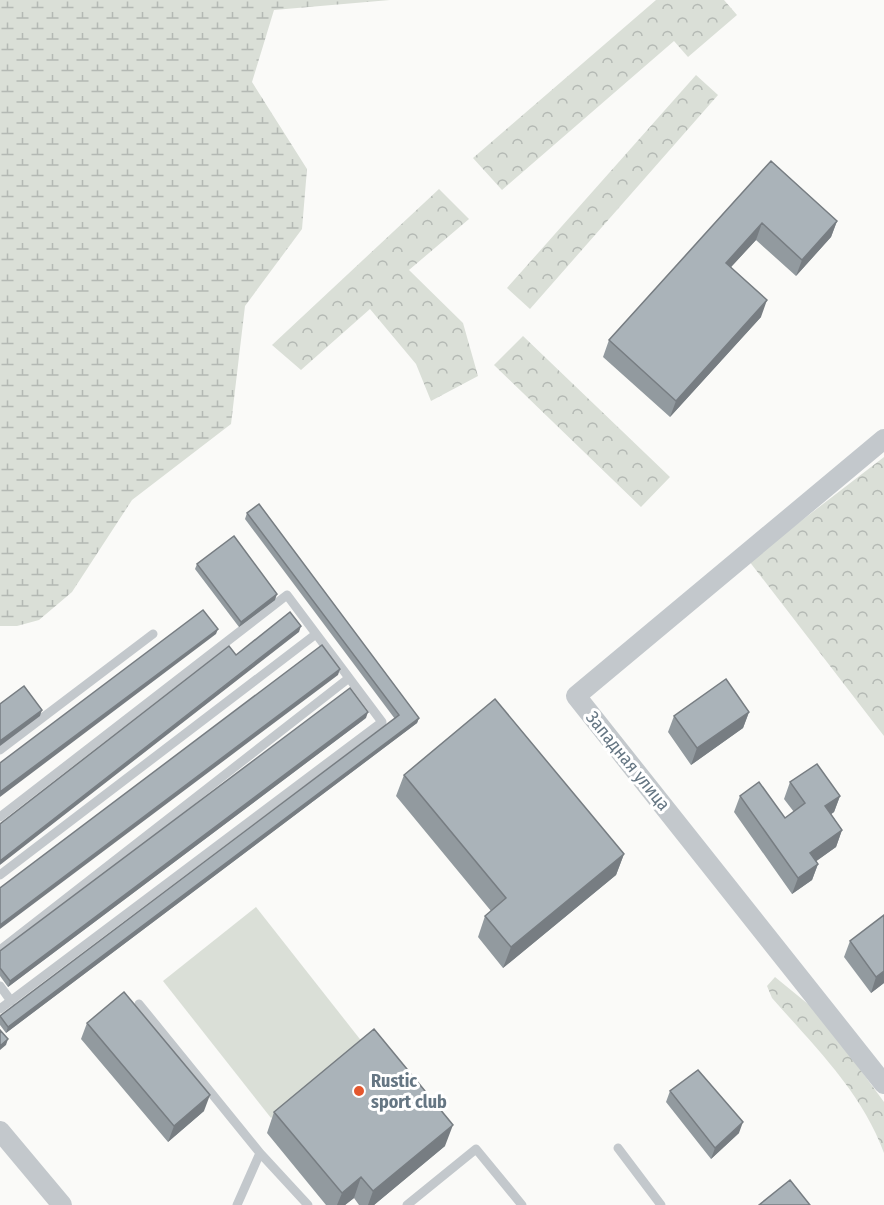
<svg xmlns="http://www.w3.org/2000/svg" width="884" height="1205" viewBox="0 0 884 1205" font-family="'Fira Sans Condensed',sans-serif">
	<defs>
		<pattern id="forest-crowns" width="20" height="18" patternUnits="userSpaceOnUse" patternTransform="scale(1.5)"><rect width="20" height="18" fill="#dadfd7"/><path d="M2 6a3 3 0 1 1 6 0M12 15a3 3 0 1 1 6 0" fill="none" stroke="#b4b9b4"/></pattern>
		<pattern id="wetland-marsh" width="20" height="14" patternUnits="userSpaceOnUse" patternTransform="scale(1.5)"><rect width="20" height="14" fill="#dadfd7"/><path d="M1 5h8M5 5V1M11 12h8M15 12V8" fill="none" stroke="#b4b9b4"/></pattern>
	</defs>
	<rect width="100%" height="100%" fill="#fafaf8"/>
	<!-- forest -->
	<path fill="url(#forest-crowns)" d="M 656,0 L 724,0 L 737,15 L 688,57 L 674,41 L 502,190 L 473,158 Z
		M 696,75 L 718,95 L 530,309 L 507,288 Z
		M 439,189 L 469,219 L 409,270 L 463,323 L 478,376 L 431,401 L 416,364 L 370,309 L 301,370 L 272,345 Z
		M 523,336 L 670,477 L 641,507 L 494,365 Z
		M 884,457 L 884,736 L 749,561 Z
		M 775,977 L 819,1013 L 884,1102 L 884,1153 C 862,1092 814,1046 772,998 L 767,986 Z"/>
	<!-- wetland -->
	<path fill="url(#wetland-marsh)" d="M 0,0 L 390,0 L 274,10 L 252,82 L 307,169 L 302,229 L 245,306 L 231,424 L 132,500 L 72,592 L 39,620 L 17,626 L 0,626 Z"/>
	<!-- pitch -->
	<path fill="#dadfd7" d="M 256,907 L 363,1043 L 271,1118 L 163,981 Z"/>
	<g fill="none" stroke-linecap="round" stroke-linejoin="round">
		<!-- service -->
		<path stroke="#c3c8cc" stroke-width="9" d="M 0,750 L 153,634
			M 0,817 L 287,595 L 382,722 L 0,1009
			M 0,875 L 316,634
			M 0,950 L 349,678
			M 0,986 L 11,1001
			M 139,1004 L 260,1153
			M 618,1148 L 661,1205
			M 237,1205 L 260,1153 L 308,1205
			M 407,1205 L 476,1149 L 522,1205"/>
		<!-- minor -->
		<path stroke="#c3c8cc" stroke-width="20" d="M 884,439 L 576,696 L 884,1084
			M 0,1131 L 62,1205"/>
	</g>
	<!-- wall -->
	<path fill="#929a9f" d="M 771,161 L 837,221 L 831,237 L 796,276 L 756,240 L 731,267 L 761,317 L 670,417 L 603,357 L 609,340 Z
		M 247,513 L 419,718 L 417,723 L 6,1033 L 0,1025 L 0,1016 L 395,719 L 245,519 Z
		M 197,564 L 275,600 L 239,627 L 195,569 Z
		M 749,712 L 743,728 L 691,765 L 668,732 L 674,716 Z
		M 366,718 L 8,987 L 0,976 L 0,951 Z
		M 404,775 L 624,854 L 616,875 L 503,968 L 478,937 L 485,916 L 491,911 L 396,796 Z
		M 790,782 L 840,796 L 834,812 L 831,814 L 842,830 L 836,847 L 816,861 L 818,864 L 812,880 L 792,894 L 734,812 L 740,796 L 785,818 L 794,812 L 784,799 Z
		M 850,941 L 884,983 L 871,993 L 844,957 Z
		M 87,1023 L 204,1111 L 168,1142 L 81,1039 Z
		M 670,1091 L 739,1133 L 711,1159 L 666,1102 Z
		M 274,1112 L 445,1146 L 374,1205 L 359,1205 L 354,1198 L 345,1205 L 326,1205 L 267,1133 Z"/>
	<!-- shaded-wall -->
	<path fill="#777d82" d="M 837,221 L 831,237 L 796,276 L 802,260 Z
		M 762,223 L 756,240 L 720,279 L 726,263 Z
		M 767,300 L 761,317 L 670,417 L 676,401 Z
		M 277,594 L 275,600 L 239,627 L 241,622 Z
		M 301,626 L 299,632 L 0,865 L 0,861 Z
		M 218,629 L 216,634 L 0,797 L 0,792 Z
		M 340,669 L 338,675 L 0,929 L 0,925 Z
		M 42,710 L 40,716 L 0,746 L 0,741 Z
		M 368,712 L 366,718 L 8,987 L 10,981 Z
		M 749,712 L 743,728 L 691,765 L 697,748 Z
		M 419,718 L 417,723 L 6,1033 L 8,1027 Z
		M 840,796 L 834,812 L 819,823 L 825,806 Z
		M 842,830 L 836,847 L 804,870 L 810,853 Z
		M 624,854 L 616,875 L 503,968 L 511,947 Z
		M 818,864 L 812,880 L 792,894 L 798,878 Z
		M 884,971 L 884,983 L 871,993 L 876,977 Z
		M 8,1039 L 6,1045 L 0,1050 L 0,1046 Z
		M 210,1095 L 204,1111 L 168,1142 L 174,1126 Z
		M 743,1122 L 739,1133 L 711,1159 L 715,1148 Z
		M 453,1125 L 445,1146 L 374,1205 L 368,1205 L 373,1191 Z
		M 361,1177 L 354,1198 L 345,1205 L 337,1205 L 342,1193 Z"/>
	<!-- building -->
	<path fill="#aab3b9" stroke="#777d82" stroke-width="1.5" d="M 771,161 L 837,221 L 802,260 L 762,223 L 726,263 L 767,300 L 676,401 L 609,340 Z
		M 259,504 L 419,718 L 8,1027 L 0,1016 L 399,715 L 247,513 Z
		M 234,536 L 277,594 L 241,622 L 197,564 Z
		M 203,610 L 218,629 L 0,792 L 0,763 Z
		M 290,612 L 301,626 L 0,861 L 0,824 L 229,646 L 236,655 Z
		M 322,645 L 340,669 L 0,925 L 0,888 Z
		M 726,679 L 749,712 L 697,748 L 674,716 Z
		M 24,686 L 42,710 L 0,741 L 0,704 Z
		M 350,688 L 368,712 L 10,981 L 0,968 L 0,951 Z
		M 495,699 L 624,854 L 511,947 L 485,916 L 506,898 L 404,775 Z
		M 817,764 L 840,796 L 825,806 L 842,830 L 810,853 L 818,864 L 798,878 L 740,796 L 759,782 L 785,818 L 805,803 L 790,782 Z
		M 884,915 L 884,971 L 876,977 L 850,941 Z
		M 124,992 L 210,1095 L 174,1126 L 87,1023 Z
		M 374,1029 L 453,1125 L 373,1191 L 361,1177 L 342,1193 L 274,1112 Z
		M 0,1030 L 8,1039 L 0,1046 Z
		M 698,1070 L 743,1122 L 715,1148 L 670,1091 Z
		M 790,1180 L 810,1205 L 759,1205 Z"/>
	<!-- markers -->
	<circle fill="#e4572e" stroke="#fff" stroke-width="2" cx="359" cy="1091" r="6"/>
	<g text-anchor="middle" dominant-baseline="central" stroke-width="6" stroke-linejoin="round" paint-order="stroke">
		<!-- street labels -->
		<g font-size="18" fill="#657683" stroke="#fff">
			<text transform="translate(628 761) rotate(51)">Западная улица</text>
		</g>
		<!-- poi labels -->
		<g font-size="18" font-weight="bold" fill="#657683" stroke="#fff" text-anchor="start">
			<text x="371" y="1081">Rustic<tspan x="371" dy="21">sport club</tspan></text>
		</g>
	</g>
</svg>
